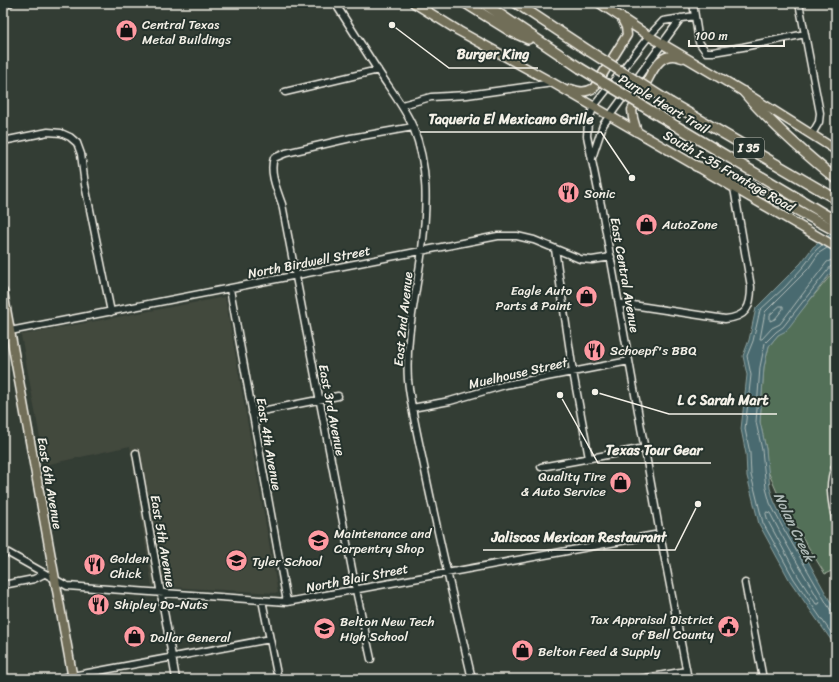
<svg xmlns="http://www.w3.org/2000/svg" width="839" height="682" viewBox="0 0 839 682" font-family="Sriracha,sans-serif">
	<rect width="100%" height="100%" fill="#333d34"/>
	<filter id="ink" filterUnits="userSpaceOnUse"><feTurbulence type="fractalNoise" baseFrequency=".025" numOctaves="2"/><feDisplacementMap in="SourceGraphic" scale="8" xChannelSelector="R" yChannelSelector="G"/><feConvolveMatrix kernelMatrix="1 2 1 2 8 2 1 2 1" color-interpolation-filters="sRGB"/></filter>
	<g filter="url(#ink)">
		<!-- built -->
		<path fill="#43483d" d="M 225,297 L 278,593 L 152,586 L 130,446 L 45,465 L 21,335 Z"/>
		<!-- green -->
		<path fill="#537058" stroke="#a4b0a0" d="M 836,269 L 836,569 L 825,574 L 783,506 L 767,469 L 766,449 L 760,422 L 764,367 L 769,346 L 778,335 L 786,330 L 790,324 Z"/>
		<!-- water -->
		<path fill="#496b70" stroke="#8da1a0" d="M 836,230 L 836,266 L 786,331 L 778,335 L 769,346 L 764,367 L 760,422 L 766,449 L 770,488 L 774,501 L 785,524 L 807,559 L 836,612 L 836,647 L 790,581 L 759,524 L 747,476 L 746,454 L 741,429 L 747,375 L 743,356 L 749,340 L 756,308 L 801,263 L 813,247 Z"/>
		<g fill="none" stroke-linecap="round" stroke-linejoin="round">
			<!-- shore -->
			<path stroke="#b0bbb8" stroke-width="1" d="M 822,245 L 816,250 L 804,266 L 785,287 L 760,310 L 753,341 L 747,356 L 751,375 L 745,429 L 750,453 L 751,475 L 763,523 L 794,579 L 836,640
				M 827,248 L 819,253 L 808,269 L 765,312 L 760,339 L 762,339 L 772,328 L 780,324 L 827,262 L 832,260 L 836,259
				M 836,264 L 831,266 L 783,327 L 776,332 L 765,343 L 760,367 L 756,422 L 762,450 L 766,488 L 770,503 L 782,526 L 831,611 L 836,613
				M 780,306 L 783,306 L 783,309 L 775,319 L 770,321 L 770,315 Z
				M 767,512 L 770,513 C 785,543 803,572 820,602 L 819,604 L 816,604 L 798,576 L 768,521 L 766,514 Z"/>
			<defs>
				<path id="minor" d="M 335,3 C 349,25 363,47 377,69 C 389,88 404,106 413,127 C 429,166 427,208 422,249 C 417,292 405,336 408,380 C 411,410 419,441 425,471 C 439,540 456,610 472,679
					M 693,3 L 699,42 L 706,52 L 713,52 L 743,47 L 805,34
					M 799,3 L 820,113 L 819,122 L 812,134
					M 3,4 L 10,3
					M 285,92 L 378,70
					M 402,105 L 431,97 L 467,95 L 553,83
					M 3,141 L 48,132 L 61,133 L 70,137 L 77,143 L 81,154 L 85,185 L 111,312
					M 592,158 L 603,125 L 681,18
					M 555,249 L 573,372 L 589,458
					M 230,289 L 287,602
					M 619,303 L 725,319 C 746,317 751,308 751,287 L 734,188
					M 10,331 L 498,236 L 517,236 L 534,240 L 580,259 L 592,260 L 611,257
					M 412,408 L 450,401 L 505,385 L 629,361
					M 252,413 L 338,396
					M 136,453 L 176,679
					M 836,464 C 827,484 832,503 836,524
					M 541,467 L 645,448
					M 3,550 L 67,586 L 287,602 L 660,534
					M 745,583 L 763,679
					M 3,585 L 34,579 L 44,574
					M 262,600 L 278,679
					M 371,659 L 356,590 L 282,204 C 277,190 269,172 274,158 L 286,153 L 351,138 L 413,127
					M 56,679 L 270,639
					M 641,679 L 686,671
					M 688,679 L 660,534 L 602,210 L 587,136 L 588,122 L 594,106 L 649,36 L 663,21 L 695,16"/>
				<path id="major" d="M 414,3 L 459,31 L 553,83 L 836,247
					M 599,3 L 649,36 L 744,92 L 836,150
					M 571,89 C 580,92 585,93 594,88 L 627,35 L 626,27 L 621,17
					M 637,132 L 633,118 L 632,110 C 636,102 641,94 645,85 C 653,70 661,49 682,58
					M 3,292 L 73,679"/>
				<path id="highway" d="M 465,3 L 510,31 L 528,39
					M 483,3 L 580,68
					M 516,3 L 589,51
					M 744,92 C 771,124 803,152 836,179
					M 671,103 L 836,199
					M 661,117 L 836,221
					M 696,166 C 746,180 791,207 836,231"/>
			</defs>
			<!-- minor casing -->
			<use href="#minor" stroke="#f4f1e8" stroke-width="9"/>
			<!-- major casing -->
			<use href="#major" stroke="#f4f1e8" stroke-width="11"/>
			<!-- highway casing -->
			<use href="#highway" stroke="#f4f1e8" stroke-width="12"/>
			<!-- minor -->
			<use href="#minor" stroke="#26332d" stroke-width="6"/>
			<!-- major -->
			<use href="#major" stroke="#716e59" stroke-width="8"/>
			<!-- highway -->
			<use href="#highway" stroke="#716e59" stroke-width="9"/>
			<defs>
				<path id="highway-bridge" d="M 589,51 L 671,103
					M 580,68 L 661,117"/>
			</defs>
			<!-- highway-bridge casing -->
			<use href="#highway-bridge" stroke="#f4f1e8" stroke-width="12" stroke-linecap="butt"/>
			<!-- highway-bridge -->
			<use href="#highway-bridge" stroke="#716e59" stroke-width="9"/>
		</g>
	</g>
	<!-- icons -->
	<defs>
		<symbol id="shop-disc" viewBox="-11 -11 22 22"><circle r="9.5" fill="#ff9aa2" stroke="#26332d"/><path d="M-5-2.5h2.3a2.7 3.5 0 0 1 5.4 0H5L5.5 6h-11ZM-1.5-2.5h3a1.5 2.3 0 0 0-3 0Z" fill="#111"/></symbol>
		<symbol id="restaurant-disc" viewBox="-11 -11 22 22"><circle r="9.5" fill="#ff9aa2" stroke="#26332d"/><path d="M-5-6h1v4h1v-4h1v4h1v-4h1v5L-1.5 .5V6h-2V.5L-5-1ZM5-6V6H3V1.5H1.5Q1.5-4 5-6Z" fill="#111"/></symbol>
		<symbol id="school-disc" viewBox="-11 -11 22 22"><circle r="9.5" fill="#ff9aa2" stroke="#26332d"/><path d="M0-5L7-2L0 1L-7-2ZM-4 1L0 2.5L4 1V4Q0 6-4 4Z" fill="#111"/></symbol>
		<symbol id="civic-disc" viewBox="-11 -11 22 22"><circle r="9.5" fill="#ff9aa2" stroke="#26332d"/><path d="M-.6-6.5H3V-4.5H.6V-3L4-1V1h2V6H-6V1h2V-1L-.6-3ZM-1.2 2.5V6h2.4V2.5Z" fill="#111"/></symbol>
	</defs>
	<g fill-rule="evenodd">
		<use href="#shop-disc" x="114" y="18" width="25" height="25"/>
		<use href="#restaurant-disc" x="556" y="180" width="25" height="25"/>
		<use href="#shop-disc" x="634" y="212" width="25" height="25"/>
		<use href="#shop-disc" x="574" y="284" width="25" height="25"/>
		<use href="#restaurant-disc" x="582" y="338" width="25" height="25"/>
		<use href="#shop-disc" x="608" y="470" width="25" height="25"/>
		<use href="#school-disc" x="306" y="528" width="25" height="25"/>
		<use href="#school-disc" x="224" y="548" width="25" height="25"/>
		<use href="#restaurant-disc" x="82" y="552" width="25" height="25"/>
		<use href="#restaurant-disc" x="86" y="592" width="25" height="25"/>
		<use href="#civic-disc" x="716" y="614" width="25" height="25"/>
		<use href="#school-disc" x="312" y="616" width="25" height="25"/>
		<use href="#shop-disc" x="122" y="624" width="25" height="25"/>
		<use href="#shop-disc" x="510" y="638" width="25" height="25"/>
	</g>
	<g text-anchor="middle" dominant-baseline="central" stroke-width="4" stroke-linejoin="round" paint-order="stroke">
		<!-- shield labels -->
		<rect fill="#26332d" stroke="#b6b8b0" stroke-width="1" x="734" y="138" width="30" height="20" rx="3"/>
		<g font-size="12" font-weight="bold" fill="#f4f1e8">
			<text x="749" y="148">I 35</text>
		</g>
		<!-- poi labels -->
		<g font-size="13" fill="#f4f1e8" stroke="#26332d" text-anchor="start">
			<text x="142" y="24">Central Texas<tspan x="142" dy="15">Metal Buildings</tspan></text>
			<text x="584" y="193">Sonic</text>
			<text x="662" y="224">AutoZone</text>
			<text x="572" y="290" text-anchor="end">Eagle Auto<tspan x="572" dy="15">Parts &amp; Paint</tspan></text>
			<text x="610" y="350">Schoepf's BBQ</text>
			<text x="606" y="476" text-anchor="end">Quality Tire<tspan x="606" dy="15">&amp; Auto Service</tspan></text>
			<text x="334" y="533">Maintenance and<tspan x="334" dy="15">Carpentry Shop</tspan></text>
			<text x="110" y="558">Golden<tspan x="110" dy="15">Chick</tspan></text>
			<text x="252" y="561">Tyler School</text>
			<text x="114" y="604">Shipley Do-Nuts</text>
			<text x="714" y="619" text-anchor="end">Tax Appraisal District<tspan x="714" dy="15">of Bell County</tspan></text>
			<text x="340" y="621">Belton New Tech<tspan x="340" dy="15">High School</tspan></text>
			<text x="150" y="637">Dollar General</text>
			<text x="538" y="651">Belton Feed &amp; Supply</text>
		</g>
		<!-- street labels -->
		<g font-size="13" fill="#f4f1e8" stroke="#26332d">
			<text transform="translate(664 104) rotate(31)">Purple Heart Trail</text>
			<text transform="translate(729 171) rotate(30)">South I-35 Frontage Road</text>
			<text transform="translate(309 262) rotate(-11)">North Birdwell Street</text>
			<text transform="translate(625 275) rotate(80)">East Central Avenue</text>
			<text transform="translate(403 319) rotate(-84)">East 2nd Avenue</text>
			<text transform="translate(518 373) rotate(-13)">Muelhouse Street</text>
			<text transform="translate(332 410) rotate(79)">East 3rd Avenue</text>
			<text transform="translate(269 444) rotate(80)">East 4th Avenue</text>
			<text transform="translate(50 483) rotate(80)">East 6th Avenue</text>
			<text transform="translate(163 541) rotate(80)">East 5th Avenue</text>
			<text transform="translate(357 578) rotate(-11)">North Blair Street</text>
		</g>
		<!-- water labels -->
		<g font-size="14" font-style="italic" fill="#b0bbb8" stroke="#26332d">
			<text transform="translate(794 527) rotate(64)">Nolan Creek</text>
		</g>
	</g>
	<!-- callouts -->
	<path fill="none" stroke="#f4f1e8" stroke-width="1.5" d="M392 25L449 68H538M632 178L601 132H420M595 392L669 414H777M560 395L598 463H711M698 504L675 550H483"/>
	<g fill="#f4f1e8" stroke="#26332d" stroke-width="1.5">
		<circle cx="392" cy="25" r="4"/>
		<circle cx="632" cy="178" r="4"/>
		<circle cx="595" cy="392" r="4"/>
		<circle cx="560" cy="395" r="4"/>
		<circle cx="698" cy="504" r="4"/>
	</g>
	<g font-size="14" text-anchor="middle" font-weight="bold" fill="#f4f1e8" stroke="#26332d" stroke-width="4" stroke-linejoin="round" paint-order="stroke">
		<text x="493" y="59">Burger King</text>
		<text x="511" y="124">Taqueria El Mexicano Grille</text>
		<text x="723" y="405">L C Sarah Mart</text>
		<text x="654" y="455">Texas Tour Gear</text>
		<text x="579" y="542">Jaliscos Mexican Restaurant</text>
	</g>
	<!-- margin -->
	<rect width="839" height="682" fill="none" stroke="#26332d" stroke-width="16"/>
	<rect x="8" y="8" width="823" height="666" fill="none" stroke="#f4f1e8" stroke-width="1.5" filter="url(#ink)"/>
	<!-- scale -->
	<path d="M689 40v6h95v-6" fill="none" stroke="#f4f1e8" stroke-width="2"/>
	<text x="695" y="40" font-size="12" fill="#f4f1e8" stroke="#26332d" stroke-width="3" paint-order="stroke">100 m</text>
</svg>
